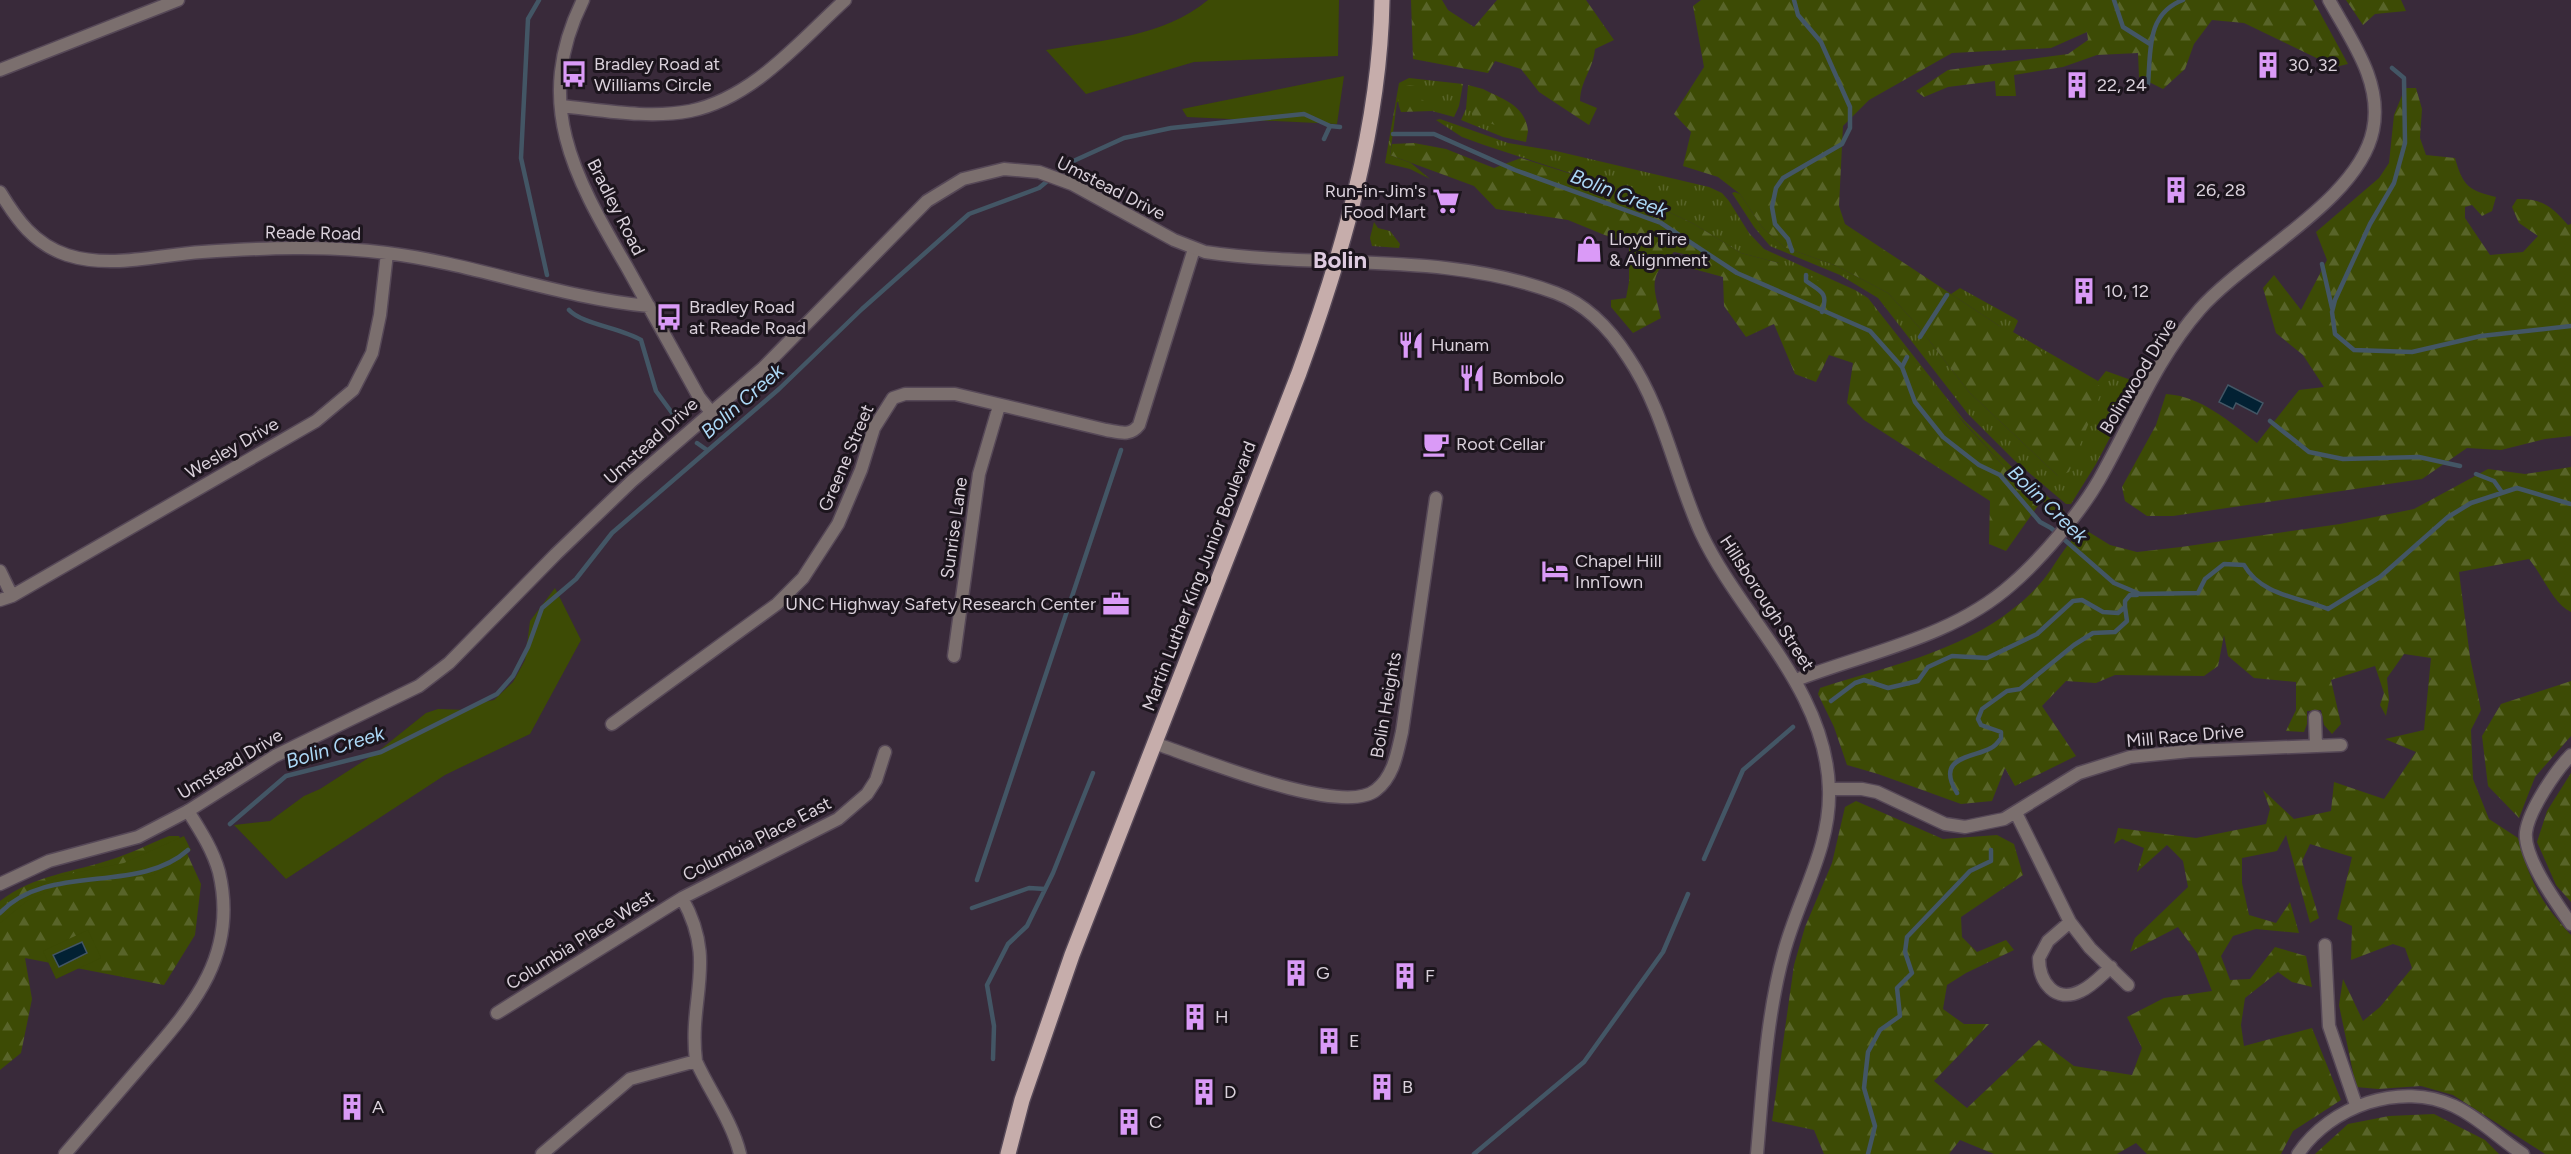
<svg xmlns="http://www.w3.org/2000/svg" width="2571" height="1154" viewBox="0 0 2571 1154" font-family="Figtree,sans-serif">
	<defs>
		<pattern id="grass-tufts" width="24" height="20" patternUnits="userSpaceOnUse" patternTransform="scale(1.5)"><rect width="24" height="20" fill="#3d4b05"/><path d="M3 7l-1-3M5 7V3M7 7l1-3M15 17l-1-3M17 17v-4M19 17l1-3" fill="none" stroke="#586429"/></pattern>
		<pattern id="forest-firs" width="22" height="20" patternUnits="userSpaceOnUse" patternTransform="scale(1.5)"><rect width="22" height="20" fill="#3d4b05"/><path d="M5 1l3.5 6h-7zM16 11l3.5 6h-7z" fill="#586429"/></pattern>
	</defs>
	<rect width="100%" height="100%" fill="#392a3a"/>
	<!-- grass -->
	<path fill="url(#grass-tufts)" d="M 1409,78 L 1463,84 L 1459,106 L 1454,117 L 1432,111 L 1434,107 L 1397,102 L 1390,155 L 1411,163 L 1430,179 L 1410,169 L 1385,163 L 1399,83 Z
		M 1468,85 L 1483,89 L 1510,130 L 1528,131 L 1526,142 L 1503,137 L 1461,120 L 1466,109 Z
		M 1440,119 L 1508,143 L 1556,151 L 1709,187 L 1722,193 L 1729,201 L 1749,233 L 1764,249 L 1855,290 L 1868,298 L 1964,420 L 2012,467 L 2064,510 L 2065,514 L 2056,520 L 2047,505 L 2003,465 L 1932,387 L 1779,263 L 1741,253 L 1694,224 L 1625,191 L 1484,145 L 1462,137 L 1436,120 Z
		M 1735,192 L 1740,194 L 1762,227 L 1784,247 L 1837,266 L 1888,293 L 1918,326 L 1969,392 L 2058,476 L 2001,327 L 1951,294 L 1960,288 L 2016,319 L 2018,321 L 2013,332 L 2098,381 L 2106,371 L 2131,380 L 2135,390 L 2096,464 L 2071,504 L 2066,504 L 2014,460 L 1968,414 L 1878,298 L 1840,275 L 1770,246 L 1754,227 L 1732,193 Z
		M 1374,222 L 1378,228 L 1390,231 L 1400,244 L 1399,248 L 1372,246 L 1370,238 Z"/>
	<!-- forest -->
	<path fill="url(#forest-firs)" d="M 1411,0 L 1442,0 L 1448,10 L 1474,27 L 1497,0 L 1586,0 L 1614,40 L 1595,49 C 1593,70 1581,79 1580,101 L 1597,108 L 1589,125 L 1539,92 L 1521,69 L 1495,61 L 1488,73 L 1413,59 Z
		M 1701,0 L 2313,0 L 2348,64 L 2335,67 L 2244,23 L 2212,20 L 2194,44 L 2185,69 L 2163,89 L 2139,77 L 2138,53 L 2097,55 L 2063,67 L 2014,75 L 2016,96 L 1996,96 L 1995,81 L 1948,87 L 1924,97 L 1916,91 L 1948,70 L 2068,54 L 2088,40 L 2087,32 L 2051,48 L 1952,53 L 1869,100 L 1843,126 L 1839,206 L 1845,224 L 2001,327 L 2103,388 L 2069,472 L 2058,476 L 1969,392 L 1918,326 L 1888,293 L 1837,266 L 1784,247 L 1762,227 L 1740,194 L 1718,177 L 1683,166 L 1691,132 L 1674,114 L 1704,67 L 1693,6 Z
		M 2346,0 L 2401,0 L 2406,11 L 2375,14 L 2363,25 Z
		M 1410,85 L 1415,86 L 1421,95 L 1419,98 L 1435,107 L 1432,111 L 1401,112 C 1397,102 1397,96 1402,87 Z
		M 2405,88 L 2416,88 L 2422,109 L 2420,138 L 2426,155 L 2455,158 C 2463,186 2468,190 2496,197 L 2492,211 L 2482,216 L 2472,205 L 2465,207 L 2465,218 L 2490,255 L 2523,252 L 2538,236 L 2519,223 L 2512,207 L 2517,199 C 2542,198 2552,207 2568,225 L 2571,224 L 2571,436 L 2545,439 L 2501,450 L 2467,448 L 2422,479 L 2173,516 L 2147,516 L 2125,501 L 2122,487 L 2156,425 L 2166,394 C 2201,396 2230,422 2257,443 L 2299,390 L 2324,387 L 2303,355 L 2276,333 L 2263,288 L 2274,275 L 2301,310 L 2327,260 L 2316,232 L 2379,178 L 2389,163 L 2394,115 Z
		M 1483,89 C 1504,100 1525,105 1528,131 L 1510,131 L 1472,116 L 1472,101 Z
		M 1414,143 L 1446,149 L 1494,168 L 1521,158 L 1625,191 L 1694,224 L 1741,253 L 1779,263 L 1846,293 L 1874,313 L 1964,423 L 2003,465 L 2042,500 L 2006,551 L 1989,544 L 1990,501 L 1864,420 L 1847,403 L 1853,363 L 1829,355 L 1816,382 L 1795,374 L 1774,324 L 1746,337 L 1724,306 L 1723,277 L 1690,268 L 1689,255 L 1674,252 C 1648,278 1653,284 1661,318 L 1633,333 L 1611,307 L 1611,300 L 1626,298 L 1629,282 L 1629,245 L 1568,220 L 1496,209 L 1474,186 L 1390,155 L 1392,144 Z
		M 2571,467 L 2571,612 C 2553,603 2543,576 2529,559 L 2459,572 L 2470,657 L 2481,710 L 2471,730 L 2473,779 L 2489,819 L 2518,838 C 2531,883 2539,900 2571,935 L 2571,1154 L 2545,1154 L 2453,1095 L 2421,1086 L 2378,1089 L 2356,1087 L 2339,1005 L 2343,979 L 2363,1021 L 2380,1007 L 2412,968 L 2405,948 L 2393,944 L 2351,960 L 2352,926 L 2337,919 L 2352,857 L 2310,844 L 2302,861 L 2319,918 L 2310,923 L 2286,835 L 2277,851 L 2242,858 L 2242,883 L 2249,915 L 2276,923 L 2290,902 L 2299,933 L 2256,929 L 2233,936 L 2221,956 L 2230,980 L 2250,979 L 2275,947 L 2306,956 L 2312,987 L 2292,982 L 2278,972 L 2245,998 L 2241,1025 L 2244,1046 L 2312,1028 L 2341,1100 L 2293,1131 L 2281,1154 L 2147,1154 L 2136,1143 L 2117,1154 L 1994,1154 L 1960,1140 L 1949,1154 L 1824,1154 L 1814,1130 L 1772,1121 L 1794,965 L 1805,927 L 1832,863 L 1845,807 L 1856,801 L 1943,839 L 1997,835 L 2014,844 L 2023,875 L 1961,917 L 1962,937 L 1977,952 L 2006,940 L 2014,950 L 1966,973 L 1947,985 L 1943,1009 L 1964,1024 L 1989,1024 L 1934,1081 L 1967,1108 L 2039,1040 L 2074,1066 L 2132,1075 L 2142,1048 L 2127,1017 L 2164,998 L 2212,991 L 2197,953 L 2178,927 L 2130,952 L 2135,938 L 2188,887 L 2183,861 L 2167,845 L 2137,872 L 2144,848 L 2122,839 L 2114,844 L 2118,828 L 2196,838 L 2266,824 L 2270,809 L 2263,790 L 2294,819 L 2331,811 L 2334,782 L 2384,799 L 2416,752 L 2385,739 L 2424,730 L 2431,658 L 2404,654 L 2387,678 L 2389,700 L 2386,716 L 2380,705 L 2384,693 L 2375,666 L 2331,680 L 2341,724 L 2332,734 L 2324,725 L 2321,710 L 2307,711 L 2307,724 L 2304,732 L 2286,731 L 2296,710 L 2296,682 L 2254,678 L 2228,656 L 2224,635 L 2218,666 L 2204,676 L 2115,675 L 2096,683 L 2066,681 L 2042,706 L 2076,756 L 2015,786 L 2005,768 L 1992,801 L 1961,804 L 1878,774 L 1847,765 L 1834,727 L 1818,694 L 1820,688 C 1885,667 1960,652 2014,608 C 2026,599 2038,587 2047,575 C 2059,559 2068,540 2084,529 L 2110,545 L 2137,552 L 2181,547 L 2340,524 L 2414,509 L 2488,469 L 2525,474 Z
		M 2571,681 L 2571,736 L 2535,777 L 2519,818 L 2488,786 L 2482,736 L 2501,704 Z
		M 2571,773 L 2571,902 L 2556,885 L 2537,842 L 2547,811 Z
		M 169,836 L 179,836 L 201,884 L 195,935 L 164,985 L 25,958 L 32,999 L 21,1053 L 0,1070 L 0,901 C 34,875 74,872 113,859 C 132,853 151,843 169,836 Z
		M 2434,1114 L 2485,1140 L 2499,1154 L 2315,1154 L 2348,1124 L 2389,1116 Z"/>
	<!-- green -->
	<path fill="#3d4b05" d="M 1208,0 L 1339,0 L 1338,56 L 1194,62 L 1086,94 L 1046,50 C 1101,40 1164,37 1208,0 Z
		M 1344,76 L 1337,124 L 1187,117 L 1182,109 Z
		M 555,588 L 581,640 L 530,734 L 445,775 L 286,879 L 234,825 L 270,821 L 304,796 L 320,789 L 376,753 L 426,713 L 438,709 L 468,710 L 478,703 L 494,700 L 513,682 L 525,660 L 530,621 Z
		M 184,836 L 191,850 L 153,875 L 61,885 L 27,901 L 0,923 L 0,907 L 59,876 L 124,863 Z
		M 88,930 L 101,958 L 56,979 L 43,951 Z"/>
	<!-- water -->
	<path fill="#022133" stroke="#435665" stroke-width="1.5" d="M 2228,385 L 2263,403 L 2257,414 L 2236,403 L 2233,409 L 2219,402 Z
		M 82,942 L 87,953 L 59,967 L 53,955 Z"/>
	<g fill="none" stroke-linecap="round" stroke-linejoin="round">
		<!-- stream -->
		<path stroke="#435665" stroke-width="4.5" d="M 539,0 L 528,19 L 521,158 L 547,275
			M 2114,0 L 2123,27 L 2150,44
			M 2392,68 L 2404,78 L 2405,143 L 2394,183 L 2370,224 L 2335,300 L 2332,312 L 2335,334 L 2354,350 L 2412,352 L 2481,336 L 2571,326
			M 2148,84 C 2151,51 2146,14 2183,0
			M 1393,134 L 1434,134 L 1515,170 L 1661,223 L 1737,273 L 1870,331 L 1902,367 L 1915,402 L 1943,437 L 1979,465 L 2000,475 L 2040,522 L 2051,528 L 2114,583 L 2140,594 L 2198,593 L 2205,579 L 2224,564 L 2244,565 C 2261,595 2298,597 2328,609 L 2380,577 L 2448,517 L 2471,503 L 2517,488 L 2571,504
			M 1324,139 L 1330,126
			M 1792,251 L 1788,239 L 1775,224 L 1772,207 L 1776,188 L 1783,178 L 1842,144 L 1850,128 L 1850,107 L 1821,42 L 1798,15 L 1794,0
			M 2322,264 L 2332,308
			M 1806,275 L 1806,281 C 1820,291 1829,292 1822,312
			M 569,310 C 582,324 621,328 641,340 L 656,391 L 678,421
			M 1920,337 L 1947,295
			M 1902,367 L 1907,357
			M 2270,421 L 2309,452 L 2343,459 L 2419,457 L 2460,466
			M 697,443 L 707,450
			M 2476,474 L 2494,481 L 2501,491
			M 1831,701 L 1855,683 L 1864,680 L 1888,688 L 1918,681 L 1928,667 L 1952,656 L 1987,658 L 2037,634 L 2073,601 L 2082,600 L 2103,612 L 2118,613 L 2125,607 L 2125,601 L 2130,595 L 2137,595
			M 1957,793 C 1934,756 1974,758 1991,748 C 1995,746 1999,741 2001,738 L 2001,732 L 1981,725 L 1978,719 L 1982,709 L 2007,691 L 2020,689 L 2074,645 L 2093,633 L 2115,632 L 2127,621 L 2125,607
			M 230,824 L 286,776 L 381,752 L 497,694 L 513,676 L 528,647 L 542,608 L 576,579 L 612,533 L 779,389 L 862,309 L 969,214 L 1039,188 L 1069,163 L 1124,138 L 1171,128 L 1304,114 L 1330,126 L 1340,127
			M 1704,859 L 1743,770 L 1793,727
			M 977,880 L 1121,450
			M 972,908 L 1029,888 L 1045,889
			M 0,913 C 48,862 138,895 188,850
			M 993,1059 L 994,1026 L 987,985 L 1008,944 L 1027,926 L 1053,873 L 1093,773
			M 1474,1154 L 1584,1062 L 1663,952 L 1688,894
			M 1868,1154 L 1875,1126 L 1864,1088 L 1868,1052 L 1880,1030 L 1900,1016 L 1897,988 L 1912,973 L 1905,952 L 1907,937 L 1970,871 L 1991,861 L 1991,850"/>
		<defs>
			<path id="minor" d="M 583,0 C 531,105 576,179 628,269 C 652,312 676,355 699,397 L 711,412
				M 0,70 L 178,0
				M 561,106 C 602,110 648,119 690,111 C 753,98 799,42 845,0
				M 0,192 C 17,220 34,244 67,255 C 111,269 157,255 202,252 C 263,248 326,245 387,253 C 476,264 560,298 649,306
				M 0,571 L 12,596
				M 0,600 L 12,596 L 316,421 L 353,390 L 372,353 L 380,315 L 387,253
				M 954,656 L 979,474 L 999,406
				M 1796,680 C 1869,652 1953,637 2012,584 C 2041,559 2080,513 2099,480 C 2132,422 2156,359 2200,309 C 2247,256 2359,200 2373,130 C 2383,82 2351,40 2329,0
				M 2315,717 L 2316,746
				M 612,724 L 777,604 L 803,578 L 838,524 L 861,470 L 874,428 L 893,398 L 905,394 L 955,394 L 1106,430 C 1119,432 1130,437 1139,425 L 1194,249
				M 1154,743 C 1196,757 1342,818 1376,790 C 1394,776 1397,753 1402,732 L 1436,498
				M 2571,755 C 2556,770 2529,810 2526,832 C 2523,857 2557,904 2571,924
				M 1829,789 L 1862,789 L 1877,792 L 1945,824 L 1965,827 L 2004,819 L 2079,773 L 2130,757 L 2190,751 L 2341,745
				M 2016,813 L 2070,922 L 2090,948 L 2128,985
				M 682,898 C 718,962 688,997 696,1061
				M 2070,922 L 2048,941 L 2039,958 C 2039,982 2055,1004 2081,991 C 2092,986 2102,975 2111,967
				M 2325,945 L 2329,1026 L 2356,1105
				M 497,1013 L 682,898 L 838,819 L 867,794 L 876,780 L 885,752
				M 65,1154 C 90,1125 115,1096 140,1067 C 191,1008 239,957 219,872 C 213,850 200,830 188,811
				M 542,1154 L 630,1079 L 696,1061 C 710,1092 732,1121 740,1154
				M 2298,1154 C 2330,1106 2401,1081 2454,1106 C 2480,1118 2499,1139 2523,1154"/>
			<path id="tertiary" d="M 0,884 L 49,861 L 138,837 L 188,811 L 275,756 L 419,686 L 449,663 L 556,554 L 632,481 L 763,368 L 927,201 L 963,179 L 1004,169 L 1039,172 L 1072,184 L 1174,240 L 1205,252 C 1321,269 1444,251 1556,293 C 1588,305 1610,329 1628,357 C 1664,410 1675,476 1701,533 C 1741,618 1826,688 1829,789 C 1831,848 1799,896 1784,952 C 1766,1017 1763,1087 1757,1154"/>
			<path id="primary" d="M 1008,1154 L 1022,1100 L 1072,955 L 1299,373 C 1342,255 1380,127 1382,0"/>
		</defs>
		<!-- minor casing -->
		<use href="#minor" stroke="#564857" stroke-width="15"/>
		<!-- tertiary casing -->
		<use href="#tertiary" stroke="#564857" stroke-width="15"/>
		<!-- primary casing -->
		<use href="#primary" stroke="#564857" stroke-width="18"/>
		<!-- minor -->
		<use href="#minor" stroke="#7b6f6e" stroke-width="12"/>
		<!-- tertiary -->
		<use href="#tertiary" stroke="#7b6f6e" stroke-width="12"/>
		<!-- primary -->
		<use href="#primary" stroke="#c6adab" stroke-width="15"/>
	</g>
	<!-- icons -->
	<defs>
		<symbol id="building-bare" viewBox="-9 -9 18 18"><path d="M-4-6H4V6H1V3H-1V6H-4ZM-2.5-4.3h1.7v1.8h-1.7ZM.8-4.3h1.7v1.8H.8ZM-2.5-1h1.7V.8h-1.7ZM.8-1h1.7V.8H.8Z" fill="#da9af7" stroke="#1c151d" stroke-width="2.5" paint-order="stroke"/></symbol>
		<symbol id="bus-bare" viewBox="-9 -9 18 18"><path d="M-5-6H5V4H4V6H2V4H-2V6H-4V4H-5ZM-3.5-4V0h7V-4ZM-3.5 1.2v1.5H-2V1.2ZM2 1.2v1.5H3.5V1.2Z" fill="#da9af7" stroke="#1c151d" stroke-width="2.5" paint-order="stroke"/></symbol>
		<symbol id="supermarket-bare" viewBox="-9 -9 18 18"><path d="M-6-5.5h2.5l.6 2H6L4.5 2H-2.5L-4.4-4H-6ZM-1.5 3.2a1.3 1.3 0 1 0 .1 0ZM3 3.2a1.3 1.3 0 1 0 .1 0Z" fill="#da9af7" stroke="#1c151d" stroke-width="2.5" paint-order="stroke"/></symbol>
		<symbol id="shop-bare" viewBox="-9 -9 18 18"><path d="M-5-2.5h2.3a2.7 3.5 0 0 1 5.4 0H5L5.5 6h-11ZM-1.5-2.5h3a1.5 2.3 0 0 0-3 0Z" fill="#da9af7" stroke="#1c151d" stroke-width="2.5" paint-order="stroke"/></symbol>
		<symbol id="restaurant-bare" viewBox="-9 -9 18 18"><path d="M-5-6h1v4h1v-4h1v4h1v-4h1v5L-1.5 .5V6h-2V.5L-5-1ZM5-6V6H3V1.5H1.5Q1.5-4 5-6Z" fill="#da9af7" stroke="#1c151d" stroke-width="2.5" paint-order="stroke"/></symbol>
		<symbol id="cafe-bare" viewBox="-9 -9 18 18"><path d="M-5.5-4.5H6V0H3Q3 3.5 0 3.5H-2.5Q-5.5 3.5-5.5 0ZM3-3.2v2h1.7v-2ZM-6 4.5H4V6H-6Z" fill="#da9af7" stroke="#1c151d" stroke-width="2.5" paint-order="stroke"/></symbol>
		<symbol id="hotel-bare" viewBox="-9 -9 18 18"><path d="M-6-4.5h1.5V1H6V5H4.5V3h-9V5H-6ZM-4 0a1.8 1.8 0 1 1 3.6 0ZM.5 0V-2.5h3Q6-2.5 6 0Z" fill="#da9af7" stroke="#1c151d" stroke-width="2.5" paint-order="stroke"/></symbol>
		<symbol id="office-bare" viewBox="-9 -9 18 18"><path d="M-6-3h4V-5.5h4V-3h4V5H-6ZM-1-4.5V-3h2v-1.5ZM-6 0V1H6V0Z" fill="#da9af7" stroke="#1c151d" stroke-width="2.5" paint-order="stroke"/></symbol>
	</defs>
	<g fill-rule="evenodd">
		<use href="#building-bare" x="2249" y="46" width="38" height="38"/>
		<use href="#bus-bare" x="555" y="55" width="38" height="38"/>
		<use href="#building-bare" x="2058" y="66" width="38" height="38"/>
		<use href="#building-bare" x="2157" y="171" width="38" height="38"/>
		<use href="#supermarket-bare" x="1427" y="182" width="38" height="38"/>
		<use href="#shop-bare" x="1570" y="230" width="38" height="38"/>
		<use href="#building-bare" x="2065" y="272" width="38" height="38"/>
		<use href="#bus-bare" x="650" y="298" width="38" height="38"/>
		<use href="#restaurant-bare" x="1392" y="326" width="38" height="38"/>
		<use href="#restaurant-bare" x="1453" y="359" width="38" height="38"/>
		<use href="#cafe-bare" x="1417" y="425" width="38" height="38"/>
		<use href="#hotel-bare" x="1536" y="552" width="38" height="38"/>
		<use href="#office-bare" x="1097" y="585" width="38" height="38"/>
		<use href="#building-bare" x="1277" y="954" width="38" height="38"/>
		<use href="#building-bare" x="1386" y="957" width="38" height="38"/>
		<use href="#building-bare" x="1176" y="998" width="38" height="38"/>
		<use href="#building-bare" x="1310" y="1022" width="38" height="38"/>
		<use href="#building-bare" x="1363" y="1068" width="38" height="38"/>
		<use href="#building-bare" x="1185" y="1073" width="38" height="38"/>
		<use href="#building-bare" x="333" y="1088" width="38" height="38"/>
		<use href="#building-bare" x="1110" y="1103" width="38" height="38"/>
	</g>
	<g text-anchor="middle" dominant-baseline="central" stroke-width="6" stroke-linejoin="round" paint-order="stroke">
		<!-- poi labels -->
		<g font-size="18" fill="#dad1db" stroke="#1c151d" text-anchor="start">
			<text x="594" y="64">Bradley Road at<tspan x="594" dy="21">Williams Circle</tspan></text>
			<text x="2288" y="65">30, 32</text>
			<text x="2097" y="85">22, 24</text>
			<text x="2196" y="190">26, 28</text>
			<text x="1426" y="191" text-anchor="end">Run-in-Jim's<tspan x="1426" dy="21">Food Mart</tspan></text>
			<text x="1609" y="239">Lloyd Tire<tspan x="1609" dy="21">&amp; Alignment</tspan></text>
			<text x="2104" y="291">10, 12</text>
			<text x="689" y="307">Bradley Road<tspan x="689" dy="21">at Reade Road</tspan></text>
			<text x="1431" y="345">Hunam</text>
			<text x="1492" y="378">Bombolo</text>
			<text x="1456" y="444">Root Cellar</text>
			<text x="1575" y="561">Chapel Hill<tspan x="1575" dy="21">InnTown</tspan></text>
			<text x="1096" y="604" text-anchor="end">UNC Highway Safety Research Center</text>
			<text x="1316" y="973">G</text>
			<text x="1425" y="976">F</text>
			<text x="1215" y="1017">H</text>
			<text x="1349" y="1041">E</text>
			<text x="1402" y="1087">B</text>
			<text x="1224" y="1092">D</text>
			<text x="372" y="1107">A</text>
			<text x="1149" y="1122">C</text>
		</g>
		<!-- street labels -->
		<g font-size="18" fill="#dad1db" stroke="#1c151d">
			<text transform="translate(1111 188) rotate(27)">Umstead Drive</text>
			<text transform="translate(616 207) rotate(63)">Bradley Road</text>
			<text transform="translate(313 233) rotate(1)">Reade Road</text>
			<text transform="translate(2138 376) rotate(-59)">Bolinwood Drive</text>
			<text transform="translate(651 441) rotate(-42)">Umstead Drive</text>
			<text transform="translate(232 448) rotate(-30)">Wesley Drive</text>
			<text transform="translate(846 458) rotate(-67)">Greene Street</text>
			<text transform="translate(954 528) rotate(-82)">Sunrise Lane</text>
			<text transform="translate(1199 576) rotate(-69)">Martin Luther King Junior Boulevard</text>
			<text transform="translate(1767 603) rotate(57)">Hillsborough Street</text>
			<text transform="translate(1386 705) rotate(-80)">Bolin Heights</text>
			<text transform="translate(2185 736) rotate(-5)">Mill Race Drive</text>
			<text transform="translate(230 764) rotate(-31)">Umstead Drive</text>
			<text transform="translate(757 839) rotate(-27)">Columbia Place East</text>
			<text transform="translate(580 940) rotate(-32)">Columbia Place West</text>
		</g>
		<!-- water labels -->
		<g font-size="20" font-style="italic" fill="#acd8f6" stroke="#1c151d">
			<text transform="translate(1619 193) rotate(21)">Bolin Creek</text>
			<text transform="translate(742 401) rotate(-41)">Bolin Creek</text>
			<text transform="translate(2048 504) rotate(44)">Bolin Creek</text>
			<text transform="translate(335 747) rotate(-17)">Bolin Creek</text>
		</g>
		<!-- district labels -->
		<g font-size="24" font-weight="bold" fill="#decbe0" stroke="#1c151d">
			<text x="1340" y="259">Bolin</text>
		</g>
	</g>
</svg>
